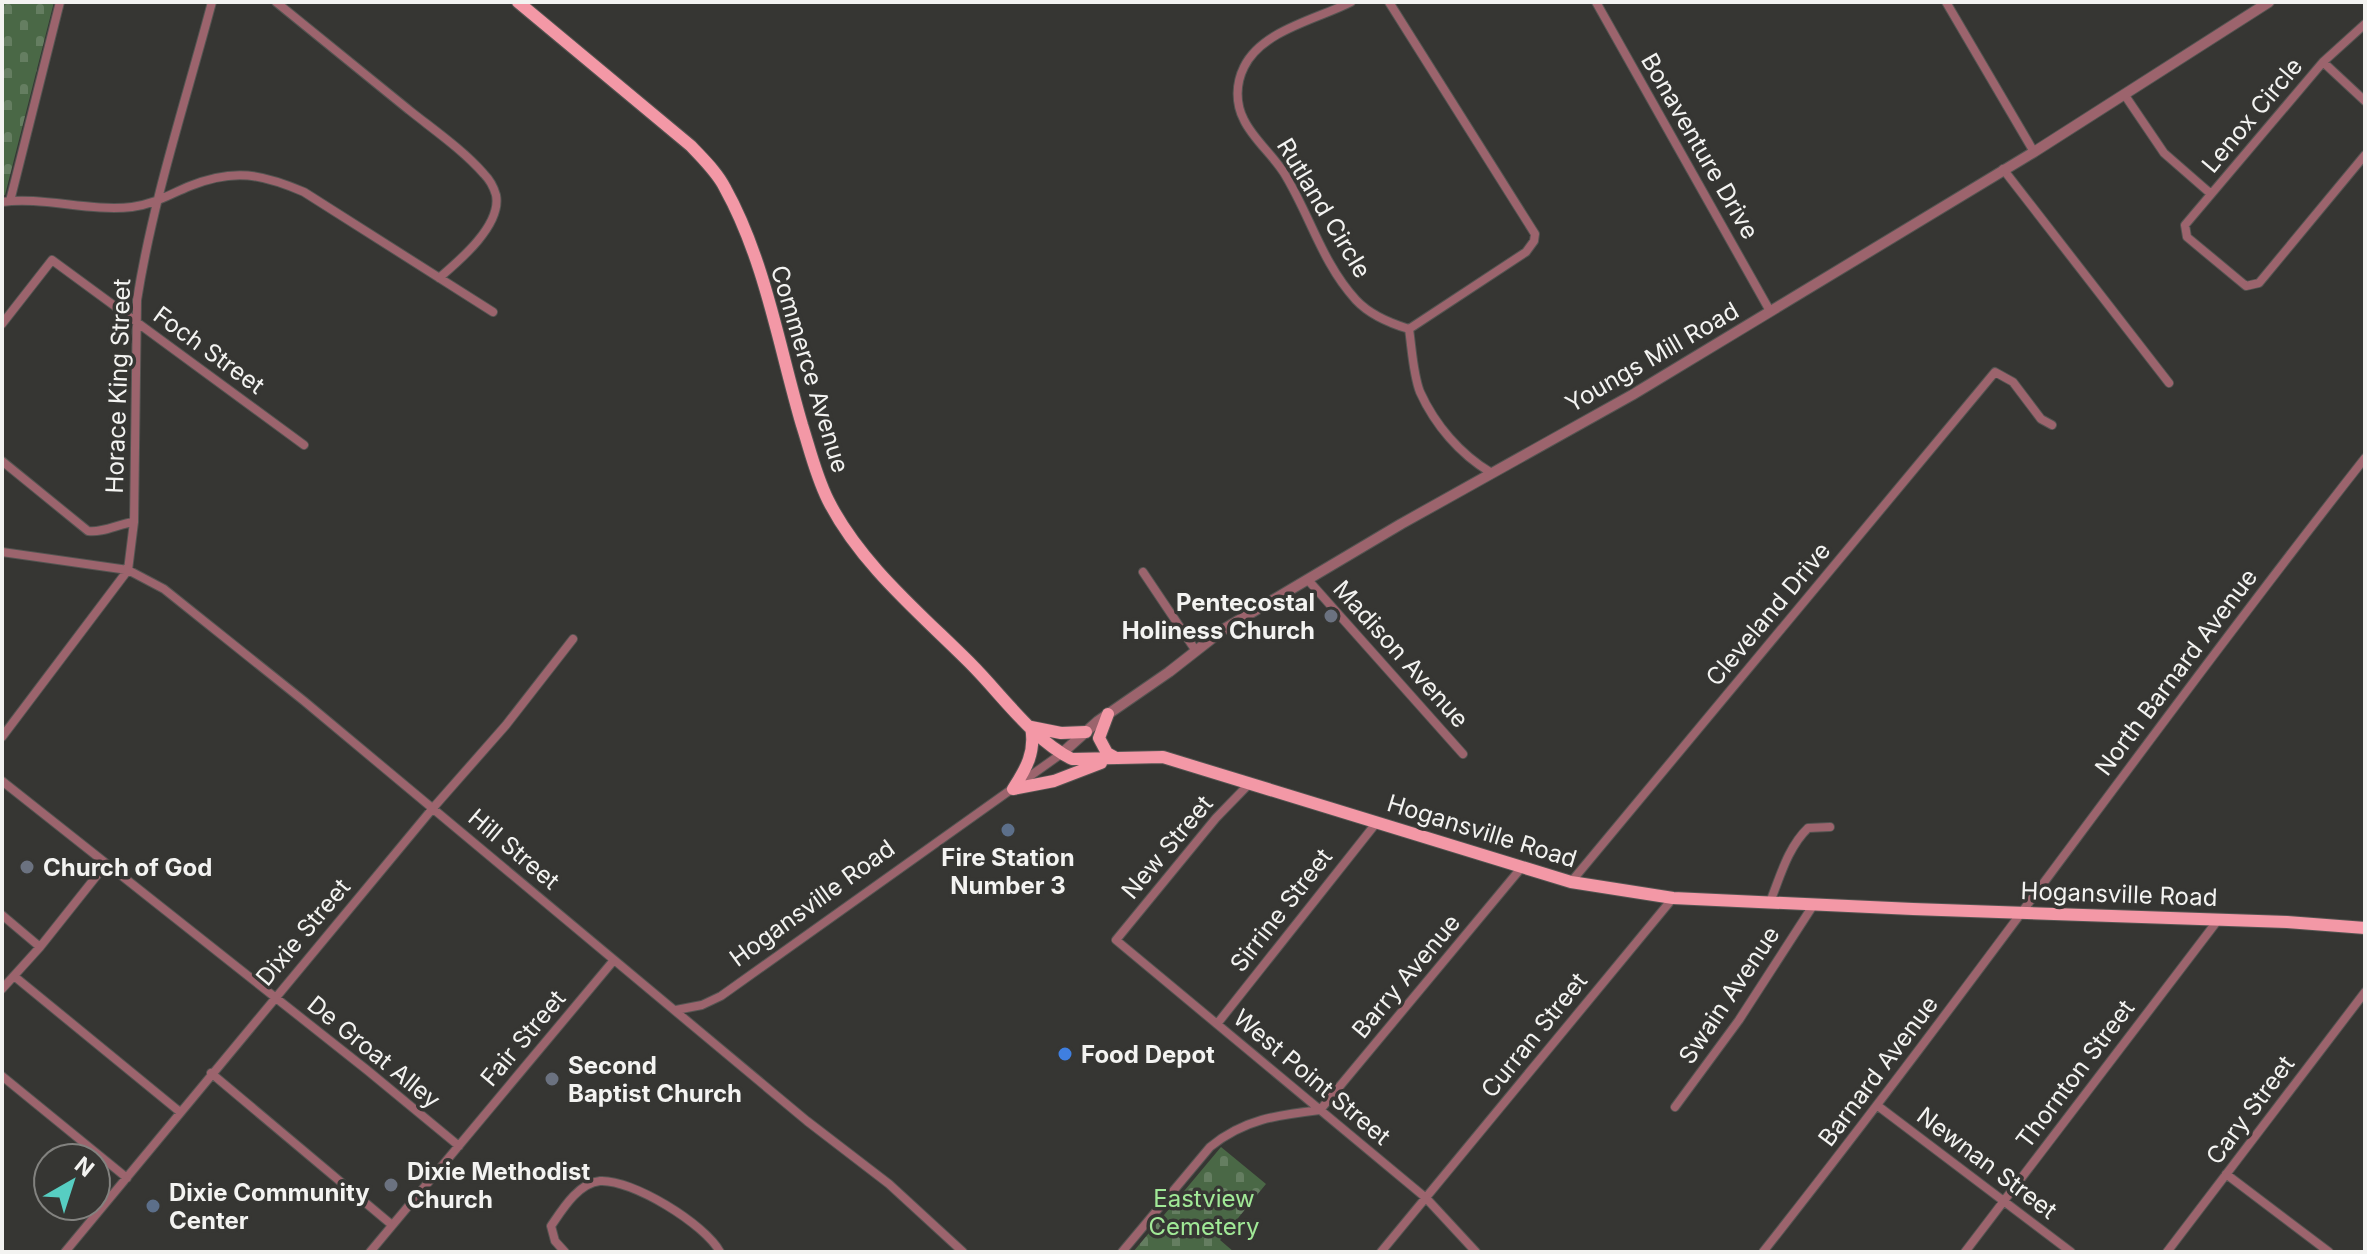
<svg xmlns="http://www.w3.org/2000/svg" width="2367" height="1254" viewBox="0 0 2367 1254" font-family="Inter,sans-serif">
	<defs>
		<pattern id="cemetery-stones" width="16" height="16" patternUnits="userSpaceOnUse" patternTransform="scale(2)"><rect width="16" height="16" fill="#4a6846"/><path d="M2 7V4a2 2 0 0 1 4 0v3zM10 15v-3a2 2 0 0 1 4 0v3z" fill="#657e61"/></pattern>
	</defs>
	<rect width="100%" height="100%" fill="#363633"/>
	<!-- cemetery -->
	<path fill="url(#cemetery-stones)" d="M 2,2 L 54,2 L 5,195 L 2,196 Z
		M 1221,1147 L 1266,1184 L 1220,1240 L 1234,1252 L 1133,1252 Z"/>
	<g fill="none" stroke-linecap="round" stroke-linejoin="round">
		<defs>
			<path id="minor" d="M 276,2 C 321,38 365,74 409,110 C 434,130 463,150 484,174 C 489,179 494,188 496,195 C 502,225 459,261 439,278
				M 1351,2 C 1318,19 1262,30 1244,67 C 1236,83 1235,103 1244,120 C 1253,139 1273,155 1284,173 C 1310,215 1322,263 1356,300 C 1370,315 1389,323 1409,329 C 1412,349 1413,374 1420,392 C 1435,425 1460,454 1490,472
				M 1389,2 L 1535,234 L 1534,241 L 1526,252 L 1409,329
				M 1596,2 L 1770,311
				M 1946,2 L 2034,152
				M 2365,24 L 2323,62 L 2185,225 L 2187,237 L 2246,286 L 2259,283 L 2365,155
				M 2323,62 L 2365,101
				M 2124,94 L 2164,153 L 2211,194
				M 2003,169 L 2169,383
				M 10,201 L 60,2
				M 2,202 C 41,196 90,212 132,207 C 155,204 170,194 190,186 C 234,168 262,174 304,192 L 493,312
				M 2,324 L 52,260 L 304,445
				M 2,461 L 88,531 C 103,533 118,524 134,522
				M 2,552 L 128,570 L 164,589 L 304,701 L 807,1121 L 889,1184 L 963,1252
				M 1143,572 L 1196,651
				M 1308,580 L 1463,754
				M 2,737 L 128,570 L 134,522 L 137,300 C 153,199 186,100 212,2
				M 2,781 L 367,1070 L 459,1146
				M 1250,783 L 1216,818 L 1116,940 L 1426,1198 L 1476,1252
				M 1571,882 L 1995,372 L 2013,382 L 2041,419 L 2052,425
				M 1770,902 C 1780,877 1788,847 1808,828 L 1830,827
				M 2,915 L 40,947
				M 14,976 L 180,1112
				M 2,989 L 40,947 L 106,864
				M 676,1010 L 702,1005 L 721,996 L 1061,754
				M 1217,1024 L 1377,822
				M 211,1073 L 392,1225
				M 2,1076 L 127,1178
				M 1878,1106 L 2071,1252
				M 1675,1107 L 1739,1020 L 1814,904
				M 2226,1174 L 2329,1252
				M 65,1252 L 433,808 L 506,725 L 573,639
				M 370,1252 L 614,960
				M 565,1252 L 555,1241 L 551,1226 C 562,1210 578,1183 600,1181 C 632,1179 705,1224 720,1252
				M 1122,1252 L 1210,1147 C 1244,1119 1278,1115 1320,1110 L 1522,867
				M 1381,1252 L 1673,898
				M 1763,1252 C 1969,991 2160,719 2365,458
				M 1965,1252 L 2218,920
				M 2167,1252 L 2365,992"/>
			<path id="tertiary" d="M 1061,754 L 1098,721 L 1169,672 L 1224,629 L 1401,524 L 1632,395 L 2034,152 L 2269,2"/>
			<path id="primary" d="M 518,2 L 691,146 C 703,159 717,172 725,188 C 765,260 779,347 802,425 C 810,450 816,476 828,500 C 860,564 921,614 971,664 C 1002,695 1032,739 1072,759 L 1163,757 L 1571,882 L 1673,898 L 1913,909 L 2287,922 L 2365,928
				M 1108,714 L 1099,738 L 1107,753 L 1116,758
				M 1031,727 L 1061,733 L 1086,732
				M 1013,789 L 1054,781 L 1101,763
				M 1013,789 C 1026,769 1036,752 1031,727"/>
		</defs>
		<!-- minor casing -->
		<use href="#minor" stroke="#545451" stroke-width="10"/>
		<!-- tertiary casing -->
		<use href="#tertiary" stroke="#545451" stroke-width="12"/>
		<!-- primary casing -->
		<use href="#primary" stroke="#545451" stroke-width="14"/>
		<!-- minor -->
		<use href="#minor" stroke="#9c646d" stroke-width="8"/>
		<!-- tertiary -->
		<use href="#tertiary" stroke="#9c646d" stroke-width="10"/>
		<!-- primary -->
		<use href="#primary" stroke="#f398a6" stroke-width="12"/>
	</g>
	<!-- markers -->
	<g fill="#6b7280" stroke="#363633" stroke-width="3">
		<circle cx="1331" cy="616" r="8"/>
		<circle cx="27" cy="867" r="8"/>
		<circle cx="552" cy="1079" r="8"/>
		<circle cx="391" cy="1185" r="8"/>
	</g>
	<g fill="#5c6f8a" stroke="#363633" stroke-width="3">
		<circle cx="1008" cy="830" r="8"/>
		<circle cx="153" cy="1206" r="8"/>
	</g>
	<circle fill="#3f7fe0" stroke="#363633" stroke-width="3" cx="1065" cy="1054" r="8"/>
	<g text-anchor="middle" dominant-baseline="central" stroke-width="7" stroke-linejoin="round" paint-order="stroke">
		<!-- street labels -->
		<g font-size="24" fill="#f3f3f1" stroke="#363633">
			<text transform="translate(2252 115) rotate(-50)">Lenox Circle</text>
			<text transform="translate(1700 146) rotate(60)">Bonaventure Drive</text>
			<text transform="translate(1324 208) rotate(59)">Rutland Circle</text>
			<text transform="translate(209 350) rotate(36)">Foch Street</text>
			<text transform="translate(1652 357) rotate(-30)">Youngs Mill Road</text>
			<text transform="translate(810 369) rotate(73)">Commerce Avenue</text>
			<text transform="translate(118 386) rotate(-88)">Horace King Street</text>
			<text transform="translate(1768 614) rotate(-50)">Cleveland Drive</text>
			<text transform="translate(1401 654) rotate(48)">Madison Avenue</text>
			<text transform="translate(2176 672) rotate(-53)">North Barnard Avenue</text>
			<text transform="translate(1482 831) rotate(17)">Hogansville Road</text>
			<text transform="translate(1167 847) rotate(-50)">New Street</text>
			<text transform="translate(514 849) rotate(40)">Hill Street</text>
			<text transform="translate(2119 894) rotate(2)">Hogansville Road</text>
			<text transform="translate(812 903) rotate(-36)">Hogansville Road</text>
			<text transform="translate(1281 910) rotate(-52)">Sirrine Street</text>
			<text transform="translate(303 932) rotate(-50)">Dixie Street</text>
			<text transform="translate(1406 976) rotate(-50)">Barry Avenue</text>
			<text transform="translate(1729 995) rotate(-56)">Swain Avenue</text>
			<text transform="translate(1534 1035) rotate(-51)">Curran Street</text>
			<text transform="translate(523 1038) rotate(-50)">Fair Street</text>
			<text transform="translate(374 1052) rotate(39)">De Groat Alley</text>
			<text transform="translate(1878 1071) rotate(-53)">Barnard Avenue</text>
			<text transform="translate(2075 1074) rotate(-53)">Thornton Street</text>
			<text transform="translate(1312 1077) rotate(40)">West Point Street</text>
			<text transform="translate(2250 1110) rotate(-53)">Cary Street</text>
			<text transform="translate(1987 1163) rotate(37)">Newnan Street</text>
		</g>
		<!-- poi labels -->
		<g font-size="24" font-weight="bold" fill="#f3f3f1" stroke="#363633" text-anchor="start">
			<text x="1315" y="602" text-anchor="end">Pentecostal<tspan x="1315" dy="28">Holiness Church</tspan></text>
			<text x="1008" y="857" text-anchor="middle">Fire Station<tspan x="1008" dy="28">Number 3</tspan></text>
			<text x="43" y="867">Church of God</text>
			<text x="1081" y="1054">Food Depot</text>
			<text x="568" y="1065">Second<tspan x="568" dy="28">Baptist Church</tspan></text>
			<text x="407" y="1171">Dixie Methodist<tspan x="407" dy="28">Church</tspan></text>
			<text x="169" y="1192">Dixie Community<tspan x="169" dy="28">Center</tspan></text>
		</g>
		<!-- park labels -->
		<g font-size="24" fill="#a1e997" stroke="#363633">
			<text x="1204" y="1198">Eastview<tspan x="1204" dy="28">Cemetery</tspan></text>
		</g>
	</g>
	<!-- border -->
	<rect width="2367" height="1254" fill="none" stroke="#f3f3f1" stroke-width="8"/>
	<!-- north arrow -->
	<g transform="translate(72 1182) rotate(39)"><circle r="38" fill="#363633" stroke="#82827f" stroke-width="2"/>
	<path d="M0-6L14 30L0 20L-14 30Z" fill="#57cec2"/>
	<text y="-12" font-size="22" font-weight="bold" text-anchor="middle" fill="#f3f3f1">N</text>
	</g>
</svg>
